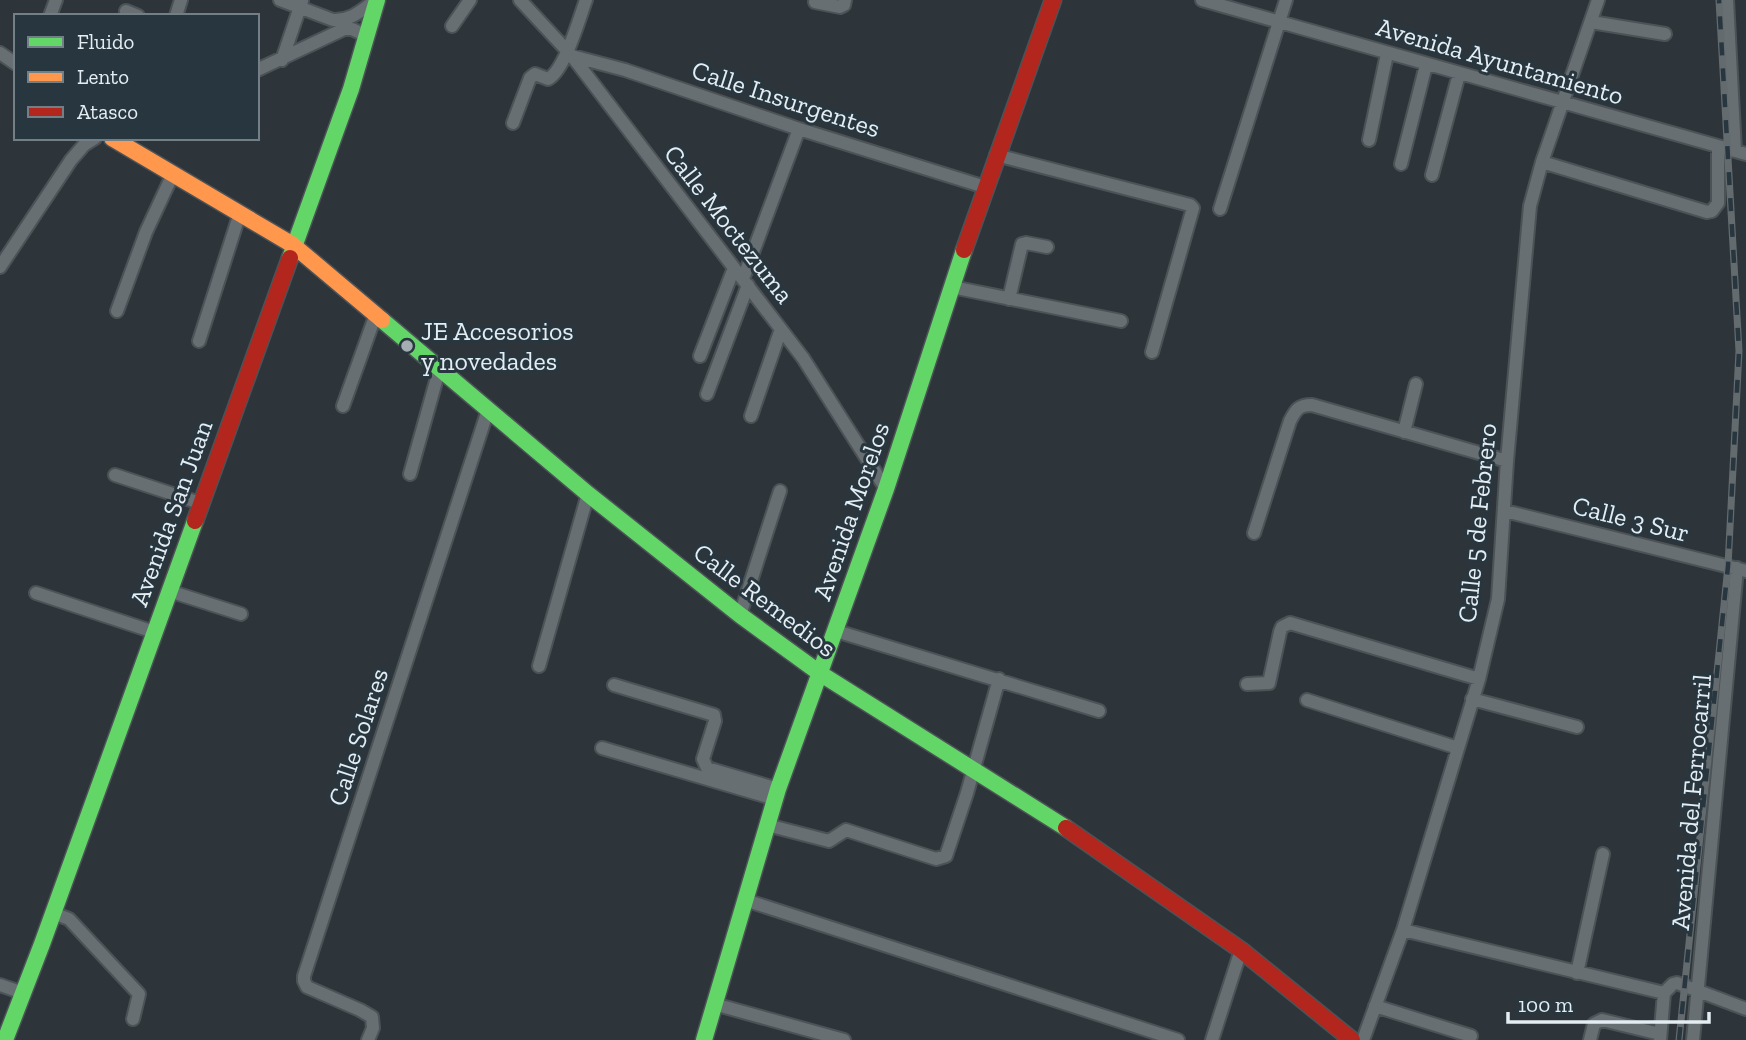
<svg xmlns="http://www.w3.org/2000/svg" width="1746" height="1040" viewBox="0 0 1746 1040" font-family="'Zilla Slab',serif">
	<rect width="100%" height="100%" fill="#2d353a"/>
	<g fill="none" stroke-linecap="round" stroke-linejoin="round">
		<defs>
			<path id="street" d="M 280,0 L 333,20 C 351,21 362,10 376,0
				M 520,0 L 572,56 L 803,358 L 886,489
				M 1202,0 L 1746,154
				M 1727,0 L 1735,151
				M 815,2 L 840,7 L 844,5 L 845,0
				M 126,11 L 138,16
				M 50,16 L 56,0
				M 176,16 L 181,0
				M 1591,22 L 1665,34
				M 452,26 L 470,0
				M 0,53 L 16,64
				M 572,56 L 625,70 L 799,129 L 985,187
				M 282,60 L 302,1
				M 257,70 L 344,29 L 352,29 L 367,36
				M 513,123 L 530,78 L 535,74 L 548,79 C 565,70 579,19 586,0
				M 1369,140 L 1387,54
				M 996,155 L 1190,205 L 1193,208 L 1152,352
				M 1542,162 L 1707,212 L 1712,211 L 1718,203 L 1718,146
				M 1401,164 L 1426,65
				M 1432,175 L 1459,74
				M 1220,209 L 1286,0
				M 0,267 L 71,160 L 84,145 L 95,138
				M 743,279 L 799,129
				M 952,287 L 1121,321
				M 1009,299 L 1022,244 L 1026,243 L 1047,247
				M 117,311 L 146,232 L 173,174
				M 199,341 L 240,213
				M 700,356 L 734,268
				M 707,394 L 748,285
				M 343,406 L 376,314
				M 751,416 L 781,329
				M 1404,432 L 1416,384
				M 410,474 L 440,367
				M 115,475 L 200,503
				M 1505,511 L 1746,571
				M 1254,533 L 1290,421 C 1296,409 1299,405 1312,405 L 1507,461
				M 169,591 L 241,614
				M 36,593 L 154,632
				M 740,615 L 780,491
				M 836,631 L 1099,711
				M 539,666 L 588,494
				M 1247,684 L 1269,683 L 1280,632 L 1282,627 L 1290,623 L 1479,679
				M 614,685 L 714,715 L 715,721 L 703,759 L 707,768 L 778,789
				M 1472,699 L 1577,727
				M 1307,700 L 1458,748
				M 602,748 L 775,799
				M 767,825 L 829,841 L 846,830 L 936,859 L 946,856 L 967,793 L 999,679
				M 745,900 L 1178,1040
				M 53,913 L 69,919 L 139,994 L 133,1019
				M 1403,930 L 1664,993 L 1673,984 L 1677,983 L 1746,1009
				M 1577,973 L 1603,854
				M 0,985 L 23,993
				M 714,1004 L 844,1040
				M 1375,1006 L 1471,1036
				M 368,1040 L 373,1028 L 372,1017 L 360,1010 L 307,987 L 304,981 L 304,976 L 488,410
				M 1212,1040 L 1241,950
				M 1363,1040 L 1403,930 L 1479,679 L 1498,599 L 1507,461 L 1530,206 L 1542,162 L 1598,0
				M 1590,1040 L 1594,1024 L 1602,1020 L 1660,1034
				M 1660,1040 L 1664,993
				M 1693,1040 L 1737,568"/>
			<path id="fast" d="M 290,258 L 351,89 L 377,0
				M 382,320 L 588,494 L 740,615 L 821,674 L 1066,828
				M 5,1040 L 42,944 L 195,521
				M 704,1040 L 778,789 L 886,489 L 964,250"/>
			<path id="slow" d="M 112,138 L 293,245 L 382,320"/>
			<path id="jam" d="M 964,250 L 1053,0
				M 195,521 L 290,258
				M 1066,828 L 1241,950 L 1352,1040"/>
		</defs>
		<!-- street casing -->
		<use href="#street" stroke="#4c5357" stroke-width="16"/>
		<!-- fast casing -->
		<use href="#fast" stroke="#4c5357" stroke-width="19"/>
		<!-- slow casing -->
		<use href="#slow" stroke="#4c5357" stroke-width="19"/>
		<!-- jam casing -->
		<use href="#jam" stroke="#4c5357" stroke-width="19"/>
		<!-- street -->
		<use href="#street" stroke="#686f73" stroke-width="12"/>
		<!-- fast -->
		<use href="#fast" stroke="#63d668" stroke-width="16"/>
		<!-- slow -->
		<use href="#slow" stroke="#ff974d" stroke-width="16"/>
		<!-- jam -->
		<use href="#jam" stroke="#b3261e" stroke-width="16"/>
		<defs>
			<path id="rail" d="M 1679,1040 L 1728,566 L 1739,351 L 1719,0"/>
		</defs>
		<!-- rail casing -->
		<use href="#rail" stroke="#646b6e" stroke-width="7"/>
		<!-- rail -->
		<use href="#rail" stroke="#28363f" stroke-width="4.5" stroke-dasharray="13" stroke-linecap="butt"/>
	</g>
	<!-- markers -->
	<circle fill="#a4adb2" stroke="#28363f" stroke-width="2.5" cx="407" cy="346" r="7"/>
	<g text-anchor="middle" dominant-baseline="central" stroke-width="6" stroke-linejoin="round" paint-order="stroke">
		<!-- street labels -->
		<g font-size="26" fill="#e4edf2" stroke="#28363f">
			<text transform="translate(1500 61) rotate(16)">Avenida Ayuntamiento</text>
			<text transform="translate(786 99) rotate(18)">Calle Insurgentes</text>
			<text transform="translate(729 224) rotate(52)">Calle Moctezuma</text>
			<text transform="translate(851 511) rotate(-71)">Avenida Morelos</text>
			<text transform="translate(171 513) rotate(-70)">Avenida San Juan</text>
			<text transform="translate(1631 519) rotate(14)">Calle 3 Sur</text>
			<text transform="translate(1477 523) rotate(-84)">Calle 5 de Febrero</text>
			<text transform="translate(765 600) rotate(37)">Calle Remedios</text>
			<text transform="translate(358 737) rotate(-72)">Calle Solares</text>
			<text transform="translate(1691 802) rotate(-85)">Avenida del Ferrocarril</text>
		</g>
		<!-- poi labels -->
		<g font-size="26" fill="#e4edf2" stroke="#28363f" text-anchor="start">
			<text x="421" y="331">JE Accesorios<tspan x="421" dy="30">y novedades</tspan></text>
		</g>
	</g>
	<!-- legend -->
	<rect x="14" y="14" width="245" height="126" fill="#28363f" stroke="#737f87" stroke-width="2"/>
	<rect x="28" y="37" width="35" height="10" fill="#63d668" stroke="#737f87" stroke-width="2"/>
	<text x="77" y="49" font-size="21" fill="#e4edf2">Fluido</text>
	<rect x="28" y="72" width="35" height="10" fill="#ff974d" stroke="#737f87" stroke-width="2"/>
	<text x="77" y="84" font-size="21" fill="#e4edf2">Lento</text>
	<rect x="28" y="107" width="35" height="10" fill="#b3261e" stroke="#737f87" stroke-width="2"/>
	<text x="77" y="119" font-size="21" fill="#e4edf2">Atasco</text>
	<!-- scale -->
	<path d="M1508 1012v10h201v-10" fill="none" stroke="#e4edf2" stroke-width="3.5"/>
	<text x="1518" y="1012" font-size="21" fill="#e4edf2" stroke="#28363f" stroke-width="5" paint-order="stroke">100 m</text>
</svg>
